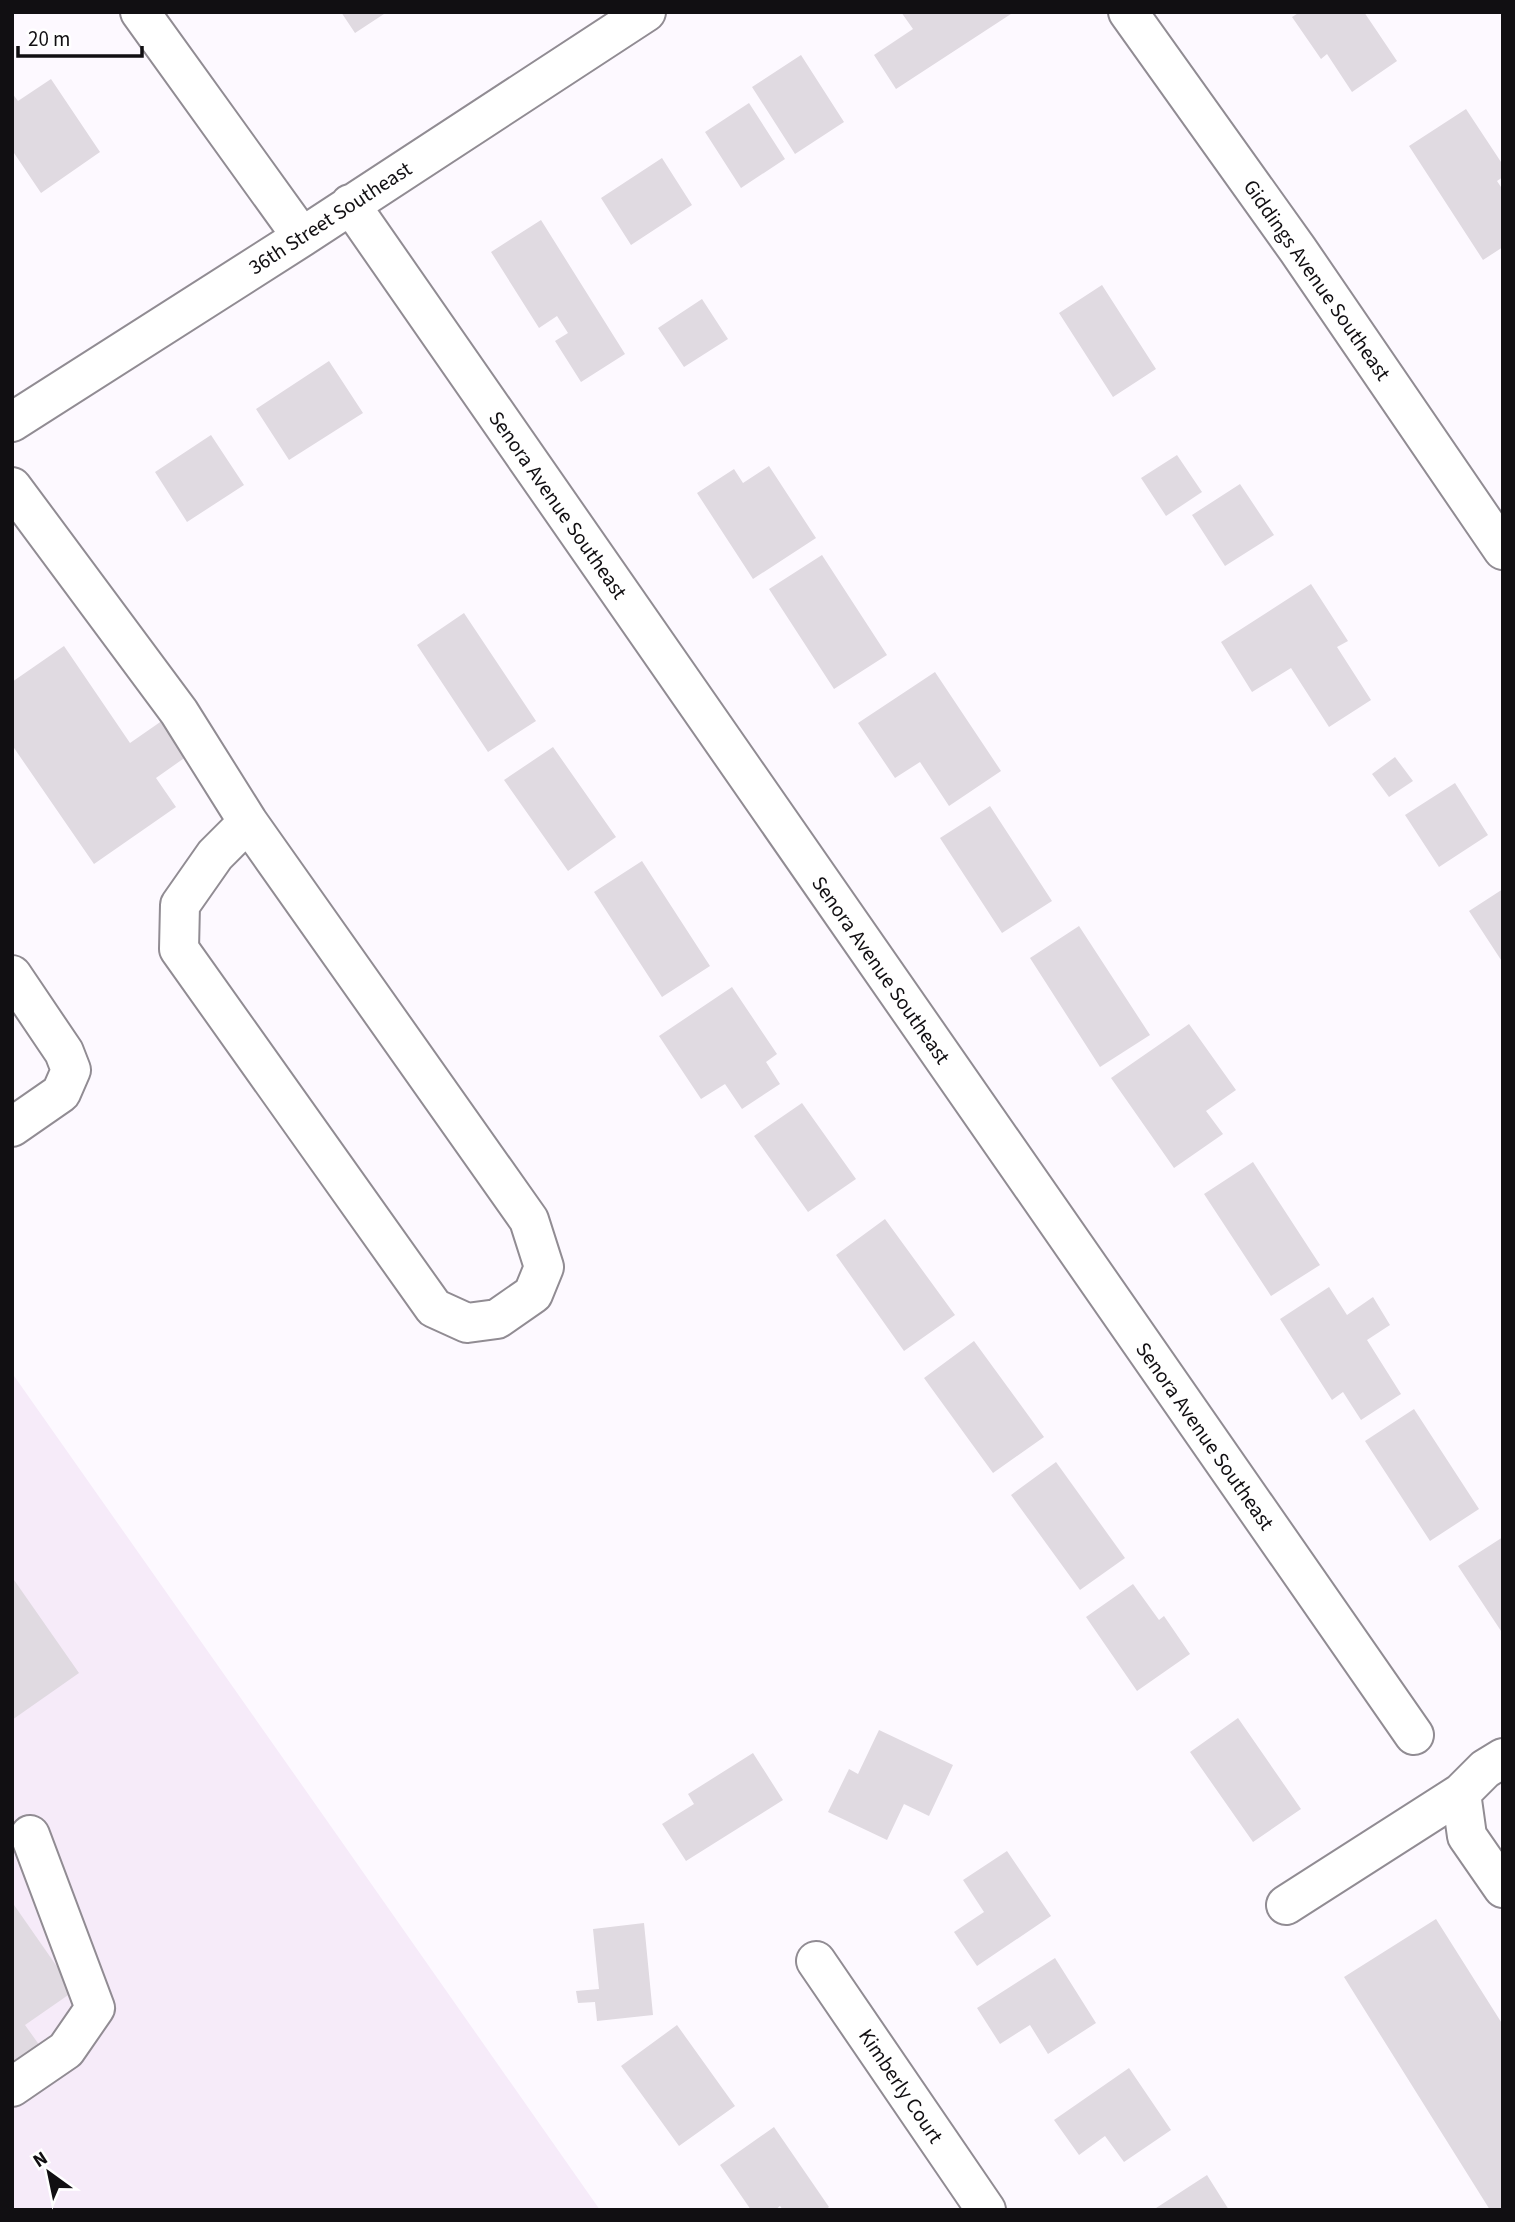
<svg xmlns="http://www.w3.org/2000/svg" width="1515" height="2222" viewBox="0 0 1515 2222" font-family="'Source Sans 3',sans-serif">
	<rect width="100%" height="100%" fill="#fdf9ff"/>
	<!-- built -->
	<path fill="#f6ebf9" d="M 12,1373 L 304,1788 L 600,2210 L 12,2210 Z"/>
	<!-- building -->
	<path fill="#e0dae1" d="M 341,12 L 387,12 L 355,33 Z
		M 901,12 L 1014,12 L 896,89 L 874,55 L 913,29 Z
		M 1300,12 L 1364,12 L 1397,61 L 1352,92 L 1327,54 L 1321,59 L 1292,17 Z
		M 801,55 L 844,122 L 795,154 L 752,87 Z
		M 51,79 L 100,152 L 41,193 L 12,150 L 12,93 L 18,101 Z
		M 749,103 L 785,159 L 741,188 L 705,132 Z
		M 1466,109 L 1503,165 L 1503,177 L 1497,181 L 1503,190 L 1503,247 L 1483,260 L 1409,146 Z
		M 662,158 L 692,205 L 631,245 L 601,198 Z
		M 541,220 L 625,354 L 581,382 L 555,341 L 568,333 L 557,316 L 539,328 L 491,252 Z
		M 1102,285 L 1156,369 L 1113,397 L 1059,313 Z
		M 702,299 L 728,339 L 684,367 L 658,328 Z
		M 329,361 L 363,413 L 289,460 L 256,409 Z
		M 211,435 L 244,485 L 187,522 L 155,472 Z
		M 1177,455 L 1202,492 L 1166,516 L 1141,478 Z
		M 769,466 L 816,538 L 753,579 L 697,493 L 734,469 L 743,483 Z
		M 1240,484 L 1274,535 L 1225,566 L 1192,515 Z
		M 822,555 L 887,655 L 834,689 L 769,589 Z
		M 1311,584 L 1348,641 L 1337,647 L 1371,700 L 1329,727 L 1291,668 L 1252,692 L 1221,642 Z
		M 464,613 L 536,721 L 488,752 L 417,645 Z
		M 64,646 L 130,743 L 166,718 L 190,754 L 156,778 L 176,807 L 94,864 L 12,745 L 12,682 Z
		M 935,672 L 1001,771 L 949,806 L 920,762 L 895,778 L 858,723 Z
		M 553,747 L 616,837 L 568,871 L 504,780 Z
		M 1395,757 L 1413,781 L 1389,797 L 1372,774 Z
		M 1455,783 L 1488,835 L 1439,867 L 1405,815 Z
		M 990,806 L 1052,901 L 1002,933 L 940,838 Z
		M 642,861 L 710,966 L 662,997 L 594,892 Z
		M 1503,889 L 1503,963 L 1469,911 Z
		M 1079,926 L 1150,1035 L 1100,1067 L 1030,958 Z
		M 732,987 L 777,1054 L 766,1062 L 780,1084 L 742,1109 L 725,1084 L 701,1099 L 659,1036 Z
		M 1189,1024 L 1236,1090 L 1206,1111 L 1223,1134 L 1174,1168 L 1111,1078 Z
		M 802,1103 L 856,1179 L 808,1212 L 754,1136 Z
		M 1253,1162 L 1320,1265 L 1271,1296 L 1204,1194 Z
		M 885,1219 L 955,1315 L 904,1351 L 836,1255 Z
		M 1329,1287 L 1347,1315 L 1373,1297 L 1390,1325 L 1367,1340 L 1401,1394 L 1361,1420 L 1343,1392 L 1332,1400 L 1280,1319 Z
		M 974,1341 L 1044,1437 L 993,1473 L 924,1378 Z
		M 1414,1409 L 1479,1509 L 1430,1541 L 1365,1441 Z
		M 1056,1462 L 1125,1558 L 1080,1590 L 1011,1495 Z
		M 1503,1537 L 1503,1634 L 1458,1566 Z
		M 12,1577 L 79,1673 L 12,1720 Z
		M 1133,1584 L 1159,1620 L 1164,1616 L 1190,1654 L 1137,1691 L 1086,1617 Z
		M 1238,1718 L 1301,1809 L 1253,1842 L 1190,1752 Z
		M 879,1730 L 953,1765 L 929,1816 L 904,1804 L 887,1840 L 828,1812 L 849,1769 L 858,1774 Z
		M 753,1753 L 783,1800 L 686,1861 L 662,1824 L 694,1804 L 688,1794 Z
		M 1007,1851 L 1051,1916 L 977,1966 L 954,1932 L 984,1912 L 963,1880 Z
		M 12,1902 L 74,1991 L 25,2025 L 40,2046 L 12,2065 Z
		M 1436,1919 L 1503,2025 L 1503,2210 L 1490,2210 L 1344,1977 Z
		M 644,1923 L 653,2015 L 597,2021 L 595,2002 L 578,2003 L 576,1991 L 599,1989 L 593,1929 Z
		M 1055,1958 L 1096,2023 L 1048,2054 L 1030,2025 L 1000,2044 L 977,2008 Z
		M 677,2025 L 735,2106 L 679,2146 L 621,2066 Z
		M 1129,2068 L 1171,2130 L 1124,2162 L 1105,2136 L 1079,2155 L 1054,2120 Z
		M 774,2127 L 829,2207 L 825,2210 L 783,2210 L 780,2206 L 775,2210 L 751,2210 L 720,2165 Z
		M 1207,2175 L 1229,2210 L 1153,2210 Z"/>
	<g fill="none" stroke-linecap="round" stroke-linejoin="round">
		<defs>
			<path id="minor" d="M 140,12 L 302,237
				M 1128,12 L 1298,250 L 1503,550
				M 350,204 L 1414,1735
				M 12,422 L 302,237 L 646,12
				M 12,487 L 179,712 L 248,822 L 529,1220 L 544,1267 L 533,1294 L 497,1319 L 467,1323 L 434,1308 L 179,949 L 180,905 L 215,855 L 248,822
				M 12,975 L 64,1052 L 71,1070 L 61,1093 L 12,1127
				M 1461,1793 L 1467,1836 L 1503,1888
				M 1286,1905 L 1461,1793 L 1485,1769 L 1503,1758
				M 816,1961 L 986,2210
				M 12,2087 L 66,2050 L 95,2008 L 30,1835"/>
		</defs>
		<!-- minor casing -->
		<use href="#minor" stroke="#918c93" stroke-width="42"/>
		<!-- minor -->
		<use href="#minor" stroke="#fff" stroke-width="38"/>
	</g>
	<g text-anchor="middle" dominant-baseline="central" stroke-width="5" stroke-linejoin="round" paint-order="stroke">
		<!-- street labels -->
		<g font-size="21" fill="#110f12" stroke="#fff">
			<text transform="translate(330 218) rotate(-33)">36th Street Southeast</text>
			<text transform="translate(1317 280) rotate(55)">Giddings Avenue Southeast</text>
			<text transform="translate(558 505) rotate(55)">Senora Avenue Southeast</text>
			<text transform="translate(881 970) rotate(55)">Senora Avenue Southeast</text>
			<text transform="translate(1205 1436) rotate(55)">Senora Avenue Southeast</text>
			<text transform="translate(901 2086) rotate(56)">Kimberly Court</text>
		</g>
	</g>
	<!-- border -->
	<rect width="1515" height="2222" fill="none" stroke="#110f12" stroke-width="28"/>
	<!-- north arrow -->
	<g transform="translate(49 2173) rotate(327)" stroke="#ffffff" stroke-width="5" paint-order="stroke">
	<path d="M0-5L12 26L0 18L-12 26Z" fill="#110f12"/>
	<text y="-10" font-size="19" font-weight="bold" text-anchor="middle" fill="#110f12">N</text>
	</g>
	<!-- scale -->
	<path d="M18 46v10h124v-10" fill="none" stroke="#110f12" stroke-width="3.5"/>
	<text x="28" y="46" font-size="21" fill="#110f12" stroke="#ffffff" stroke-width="5" paint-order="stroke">20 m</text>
</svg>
